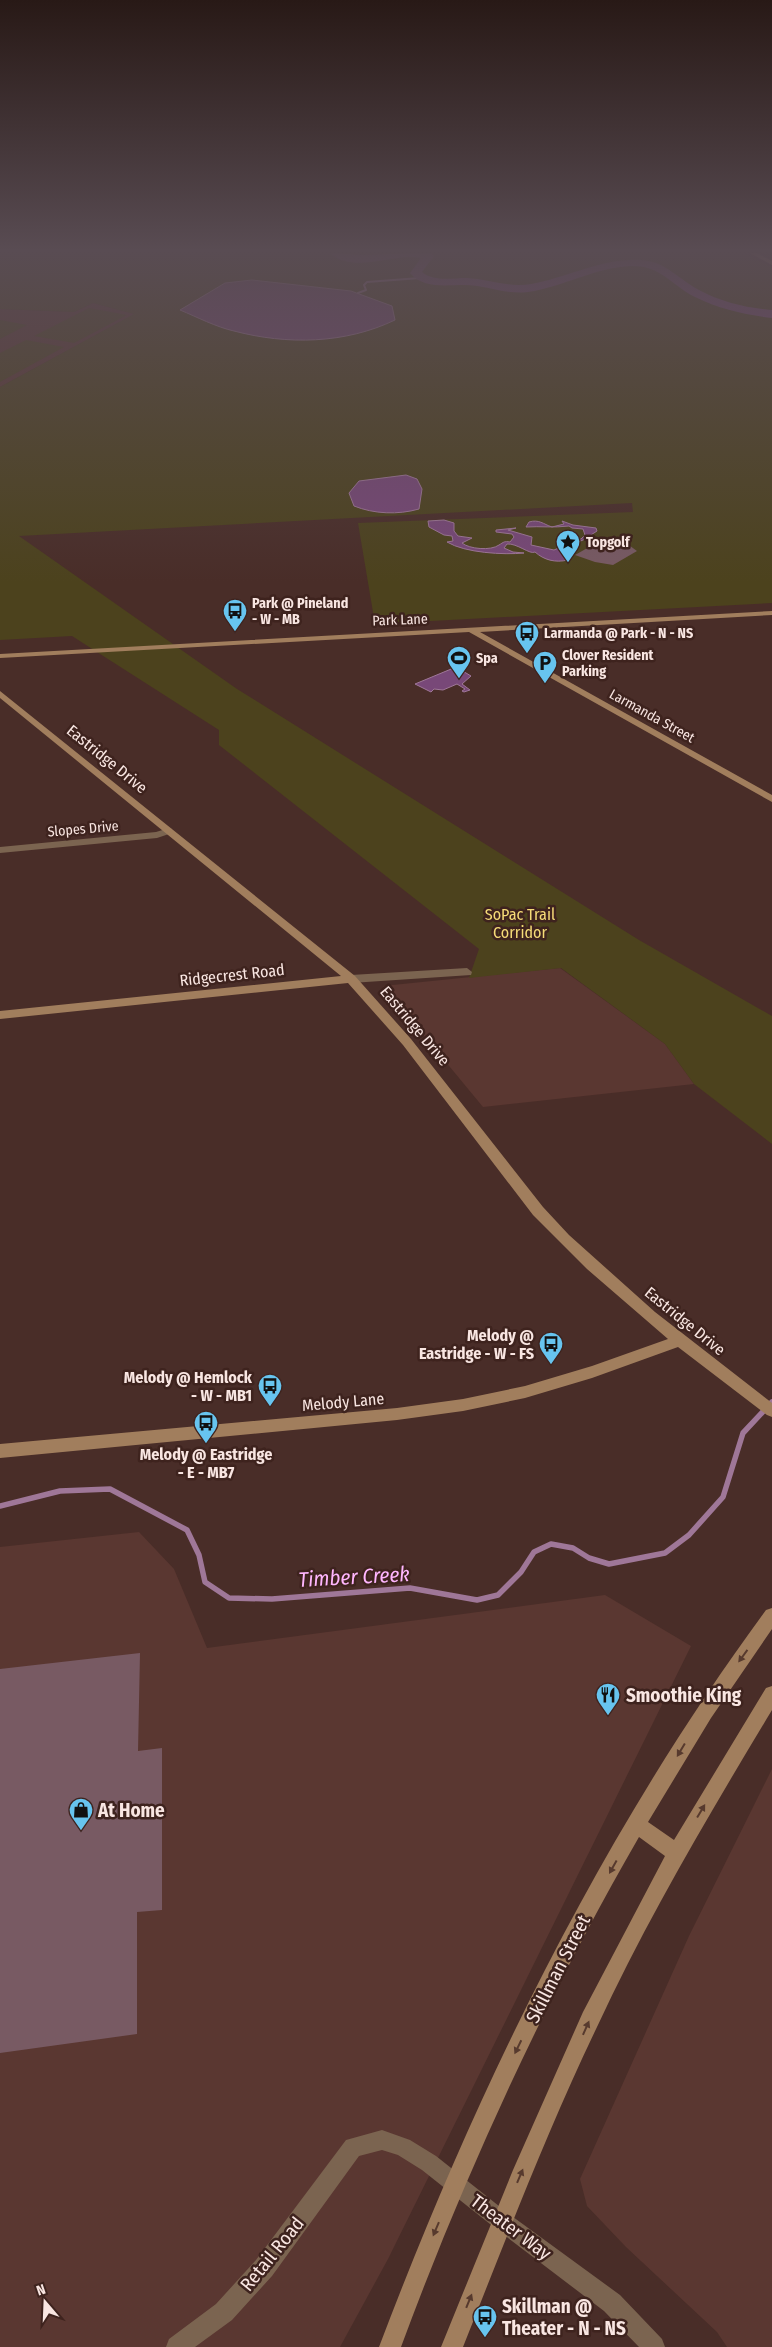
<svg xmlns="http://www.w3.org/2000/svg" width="772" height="2347" viewBox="0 0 772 2347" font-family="'Fira Sans Condensed',sans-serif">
	<rect width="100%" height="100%" fill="#492d28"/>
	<!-- built -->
	<path fill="#5a3731" d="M 93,303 L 135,314 L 0,387 L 0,309 L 74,312 Z
		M 560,968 L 665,1044 L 694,1084 L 483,1107 L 383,986 Z
		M 139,1532 L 174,1569 L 207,1648 L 605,1595 L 691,1646 L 388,2259 L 340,2347 L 0,2347 L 0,1547 Z
		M 772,1769 L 772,2347 L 727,2347 L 717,2332 L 626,2247 L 587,2206 L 580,2179 L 689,1936 Z"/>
	<!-- green -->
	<path fill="#4c421d" d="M 0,253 L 743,253 L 772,267 L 772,603 L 375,624 L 358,523 L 633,512 L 632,503 L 19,536 L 237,689 L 639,940 L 772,1016 L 772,1144 L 694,1084 L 665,1044 L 561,968 L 469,978 L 479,949 L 219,745 L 219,730 L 72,636 L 0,640 L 0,387 L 134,314 L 93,303 L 74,312 L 0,309 Z
		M 89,308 L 127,315 L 74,343 L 34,336 Z
		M 0,320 L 27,325 L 0,339 Z
		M 26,340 L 64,347 L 0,382 L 0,353 Z"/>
	<!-- water -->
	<path fill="#784878" stroke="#9f7798" d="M 252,280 L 351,291 L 392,306 L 395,320 C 345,344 287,345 234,331 C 216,327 197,317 180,310 L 225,283 Z
		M 406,475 L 417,479 L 422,489 L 419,509 C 398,515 374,514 354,506 L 349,493 L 359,481 Z
		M 444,520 L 454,523 L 454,531 L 458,536 L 472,538 L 462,543 C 469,549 491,551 499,545 C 504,542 504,541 510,542 L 514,537 L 512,534 L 496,532 L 496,530 L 516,528 L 508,530 L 532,537 L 531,545 L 554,550 L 561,547 L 561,543 L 581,539 L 585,535 L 583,529 L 572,528 L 569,526 C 553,528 541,526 526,527 L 529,522 C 539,519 543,524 552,527 L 564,524 L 562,521 L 573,525 L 596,528 L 597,531 L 583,540 L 563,548 L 563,552 L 571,557 L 568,560 C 555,563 544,560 535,552 C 530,555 517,543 507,544 L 504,548 L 513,552 L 524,553 C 504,555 465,553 447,542 L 453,541 L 452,536 L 444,535 L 429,527 L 428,521 Z
		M 456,667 L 471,676 L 462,684 L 470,690 L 464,692 L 462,691 L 465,689 L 457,684 L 443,690 L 434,689 L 431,692 L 415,684 Z"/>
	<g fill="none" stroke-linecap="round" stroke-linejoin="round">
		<!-- stream-far1 -->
		<path stroke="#9f7798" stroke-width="2" d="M 358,293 L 366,290 L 364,285 L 367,282 L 420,278"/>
		<!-- stream -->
		<path stroke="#9f7798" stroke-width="5.5" d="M 0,1506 L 60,1491 L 110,1489 L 187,1530 L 199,1555 L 205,1582 L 229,1598 L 272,1599 L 410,1588 L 477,1600 L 498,1595 L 521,1572 L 534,1552 L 551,1544 L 573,1548 L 589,1558 L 609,1564 L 665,1553 L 689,1535 L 723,1497 L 743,1433 L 772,1402"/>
		<!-- river -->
		<path fill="#784878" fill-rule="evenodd" d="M 330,253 L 362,255 L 431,253 L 434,256 L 422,272 C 434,282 452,278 467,278 C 489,279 509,288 531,284 C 565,278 596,261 631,260 C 664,258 673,276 699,290 C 721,302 747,308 772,310 L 772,318 C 746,315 719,309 695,297 C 671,285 662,266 632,266 C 596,267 563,287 528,292 C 506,295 486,285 464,285 C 446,285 423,289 410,273 L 421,258 C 394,252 354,275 330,253 Z"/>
	</g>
	<!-- building -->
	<path fill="#785a63" d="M 608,540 L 626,543 L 637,551 L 613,565 L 595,562 L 575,555 L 598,542 Z
		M 140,1653 L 138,1751 L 162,1748 L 162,1910 L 137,1912 L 137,2034 L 0,2053 L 0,1669 Z"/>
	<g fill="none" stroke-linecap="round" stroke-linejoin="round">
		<!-- street -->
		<path fill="#7b6450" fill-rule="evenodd" d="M 169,828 L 172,829 L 172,833 L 157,838 L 0,853 L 0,847 L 156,832 Z
			M 467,968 L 472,972 L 471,975 L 351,983 L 346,979 L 351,975 Z
			M 382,2130 L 410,2140 L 436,2156 L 509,2214 L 620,2295 L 662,2339 L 665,2347 L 639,2347 L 604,2311 L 495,2228 L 422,2170 L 398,2155 L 382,2150 L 359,2156 L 272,2276 L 232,2320 L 195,2347 L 166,2347 L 169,2339 L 216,2304 L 256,2260 L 346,2140 Z"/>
		<!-- secondary -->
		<path fill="#a17e5d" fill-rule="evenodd" d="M 750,253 L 757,253 L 772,261 L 772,265 Z
			M 772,611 L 772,615 L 480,632 L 772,795 L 772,802 L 469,632 L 0,658 L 0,654 Z
			M 0,691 L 355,976 L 411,1039 L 543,1207 L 569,1235 L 655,1312 L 772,1403 L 772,1417 L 767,1415 L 678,1347 L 592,1378 L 525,1398 L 463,1411 L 397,1420 L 0,1458 L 0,1444 L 397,1408 L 463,1399 L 525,1386 L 592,1366 L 668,1339 L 587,1269 L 533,1215 L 403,1045 L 348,983 L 0,1019 L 0,1011 L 341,976 L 0,698 Z
			M 772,1608 L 772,1629 L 711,1718 L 648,1822 L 674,1840 L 766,1688 L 772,1686 L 772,1710 C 710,1813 648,1917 597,2027 C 547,2131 506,2239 463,2347 L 441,2347 L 513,2170 L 583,2012 L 665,1856 L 639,1837 C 545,2000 466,2171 401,2347 L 379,2347 C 477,2088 601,1834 766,1610 Z"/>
	</g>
	<!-- one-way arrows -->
	<defs><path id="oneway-solid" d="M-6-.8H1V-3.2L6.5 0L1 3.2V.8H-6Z" transform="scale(1.25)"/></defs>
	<g fill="#573a2e">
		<use href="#oneway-solid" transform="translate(743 1656) rotate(126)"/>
		<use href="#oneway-solid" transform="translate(681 1750) rotate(121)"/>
		<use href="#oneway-solid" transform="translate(701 1811) rotate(-59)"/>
		<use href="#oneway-solid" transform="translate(613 1867) rotate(119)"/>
		<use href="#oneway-solid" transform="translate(586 2028) rotate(-66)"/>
		<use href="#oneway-solid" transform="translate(518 2047) rotate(116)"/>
		<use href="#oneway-solid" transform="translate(520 2176) rotate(-67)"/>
		<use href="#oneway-solid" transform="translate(436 2229) rotate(113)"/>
		<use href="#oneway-solid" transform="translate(469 2301) rotate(-68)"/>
	</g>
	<!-- sky -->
	<linearGradient id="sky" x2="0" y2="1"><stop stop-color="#281916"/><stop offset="0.43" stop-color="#594c53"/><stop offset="1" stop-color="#594c53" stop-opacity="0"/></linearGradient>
	<rect width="772" height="582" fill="url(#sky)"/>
	<!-- icons -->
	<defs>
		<symbol id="sight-pin" viewBox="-11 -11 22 30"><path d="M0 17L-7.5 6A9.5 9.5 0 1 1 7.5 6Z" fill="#67c4ef" stroke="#3e231e"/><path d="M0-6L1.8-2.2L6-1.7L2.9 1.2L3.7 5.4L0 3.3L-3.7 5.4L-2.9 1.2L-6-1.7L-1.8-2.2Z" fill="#111"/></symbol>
		<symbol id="bus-pin" viewBox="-11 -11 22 30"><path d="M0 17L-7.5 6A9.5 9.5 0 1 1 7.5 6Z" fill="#67c4ef" stroke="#3e231e"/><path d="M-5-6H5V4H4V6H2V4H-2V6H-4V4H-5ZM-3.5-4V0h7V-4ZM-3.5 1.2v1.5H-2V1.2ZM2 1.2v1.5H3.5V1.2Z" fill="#111"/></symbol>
		<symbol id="stadium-pin" viewBox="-11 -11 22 30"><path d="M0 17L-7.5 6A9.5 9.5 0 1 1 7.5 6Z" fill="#67c4ef" stroke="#3e231e"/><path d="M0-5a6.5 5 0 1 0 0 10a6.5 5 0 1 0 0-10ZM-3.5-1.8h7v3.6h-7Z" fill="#111"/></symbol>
		<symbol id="parking-pin" viewBox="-11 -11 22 30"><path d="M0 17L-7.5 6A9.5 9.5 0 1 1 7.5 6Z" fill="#67c4ef" stroke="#3e231e"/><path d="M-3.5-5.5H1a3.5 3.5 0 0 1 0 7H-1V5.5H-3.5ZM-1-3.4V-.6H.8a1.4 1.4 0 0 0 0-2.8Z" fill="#111"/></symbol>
		<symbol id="restaurant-pin" viewBox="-11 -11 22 30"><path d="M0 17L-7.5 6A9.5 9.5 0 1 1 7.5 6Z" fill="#67c4ef" stroke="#3e231e"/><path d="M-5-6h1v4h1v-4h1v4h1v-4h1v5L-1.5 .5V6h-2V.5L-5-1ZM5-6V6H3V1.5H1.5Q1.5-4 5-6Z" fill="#111"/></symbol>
		<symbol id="shop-pin" viewBox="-11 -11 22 30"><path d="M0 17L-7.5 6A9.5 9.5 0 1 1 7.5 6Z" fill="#67c4ef" stroke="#3e231e"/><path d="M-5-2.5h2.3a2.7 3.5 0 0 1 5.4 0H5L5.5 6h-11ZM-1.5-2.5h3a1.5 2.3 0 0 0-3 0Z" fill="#111"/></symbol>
	</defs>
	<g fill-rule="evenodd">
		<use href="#sight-pin" x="554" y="528" width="28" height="38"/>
		<use href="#bus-pin" x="221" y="597" width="28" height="38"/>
		<use href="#bus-pin" x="513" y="619" width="28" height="38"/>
		<use href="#stadium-pin" x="445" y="644" width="28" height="38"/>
		<use href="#parking-pin" x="531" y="649" width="28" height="38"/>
		<use href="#bus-pin" x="537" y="1330" width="28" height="38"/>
		<use href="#bus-pin" x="256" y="1372" width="28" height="38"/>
		<use href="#bus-pin" x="192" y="1409" width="28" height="38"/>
		<use href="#restaurant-pin" x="594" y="1681" width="28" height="38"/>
		<use href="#shop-pin" x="67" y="1796" width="28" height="38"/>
		<use href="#bus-pin" x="471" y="2303" width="28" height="38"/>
	</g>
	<g text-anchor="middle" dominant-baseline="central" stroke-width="5" stroke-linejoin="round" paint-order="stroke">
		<!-- far-poi labels -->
		<g font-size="14" font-weight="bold" fill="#f9e6e2" stroke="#3e231e" text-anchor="start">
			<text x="586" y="542">Topgolf</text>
			<text x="252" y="603">Park @ Pineland<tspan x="252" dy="16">- W - MB</tspan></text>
			<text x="544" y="633">Larmanda @ Park - N - NS</text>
			<text x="562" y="655">Clover Resident<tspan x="562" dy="16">Parking</tspan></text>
			<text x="476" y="658">Spa</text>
		</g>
		<!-- far-street labels -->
		<g font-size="14" fill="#f9e6e2" stroke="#3e231e">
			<text transform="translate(400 620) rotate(-2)">Park Lane</text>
			<text transform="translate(652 716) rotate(29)">Larmanda Street</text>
			<text transform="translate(83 829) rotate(-5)">Slopes Drive</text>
		</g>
		<!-- street labels -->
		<g font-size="16" fill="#f9e6e2" stroke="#3e231e">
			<text transform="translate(107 759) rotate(39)">Eastridge Drive</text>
			<text transform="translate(232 975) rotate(-6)">Ridgecrest Road</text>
			<text transform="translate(415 1026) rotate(50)">Eastridge Drive</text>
			<text transform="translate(685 1321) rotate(39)">Eastridge Drive</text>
			<text transform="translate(343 1402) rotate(-5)">Melody Lane</text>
		</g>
		<!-- park labels -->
		<g font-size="16" fill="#f5db77" stroke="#3e231e">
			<text x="520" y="914">SoPac Trail<tspan x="520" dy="18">Corridor</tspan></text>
		</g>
		<!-- poi labels -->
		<g font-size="16" font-weight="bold" fill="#f9e6e2" stroke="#3e231e" text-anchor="end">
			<text x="534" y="1335">Melody @<tspan x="534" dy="18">Eastridge - W - FS</tspan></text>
			<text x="252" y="1377">Melody @ Hemlock<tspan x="252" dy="18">- W - MB1</tspan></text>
			<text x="206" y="1454" text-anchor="middle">Melody @ Eastridge<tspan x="206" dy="18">- E - MB7</tspan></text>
		</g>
		<!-- near-poi labels -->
		<g font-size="19" font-weight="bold" fill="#f9e6e2" stroke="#3e231e" text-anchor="start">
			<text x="626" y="1695">Smoothie King</text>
			<text x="98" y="1810">At Home</text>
			<text x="502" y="2306">Skillman @<tspan x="502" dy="22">Theater - N - NS</tspan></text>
		</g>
		<!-- near-street labels -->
		<g font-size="19" fill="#f9e6e2" stroke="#3e231e">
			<text transform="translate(558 1969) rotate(-63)">Skillman Street</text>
			<text transform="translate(511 2227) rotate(37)">Theater Way</text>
			<text transform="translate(272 2254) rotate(-51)">Retail Road</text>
		</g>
		<!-- near-water labels -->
		<g font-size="21" font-style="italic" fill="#ffb6fe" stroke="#3e231e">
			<text transform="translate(354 1577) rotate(-3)">Timber Creek</text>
		</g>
	</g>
	<!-- north arrow -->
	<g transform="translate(45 2302) rotate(341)" stroke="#3e231e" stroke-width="4" paint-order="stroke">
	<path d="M0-4L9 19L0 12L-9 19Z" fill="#f9e6e2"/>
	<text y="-8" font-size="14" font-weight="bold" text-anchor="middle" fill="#f9e6e2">N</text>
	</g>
</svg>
